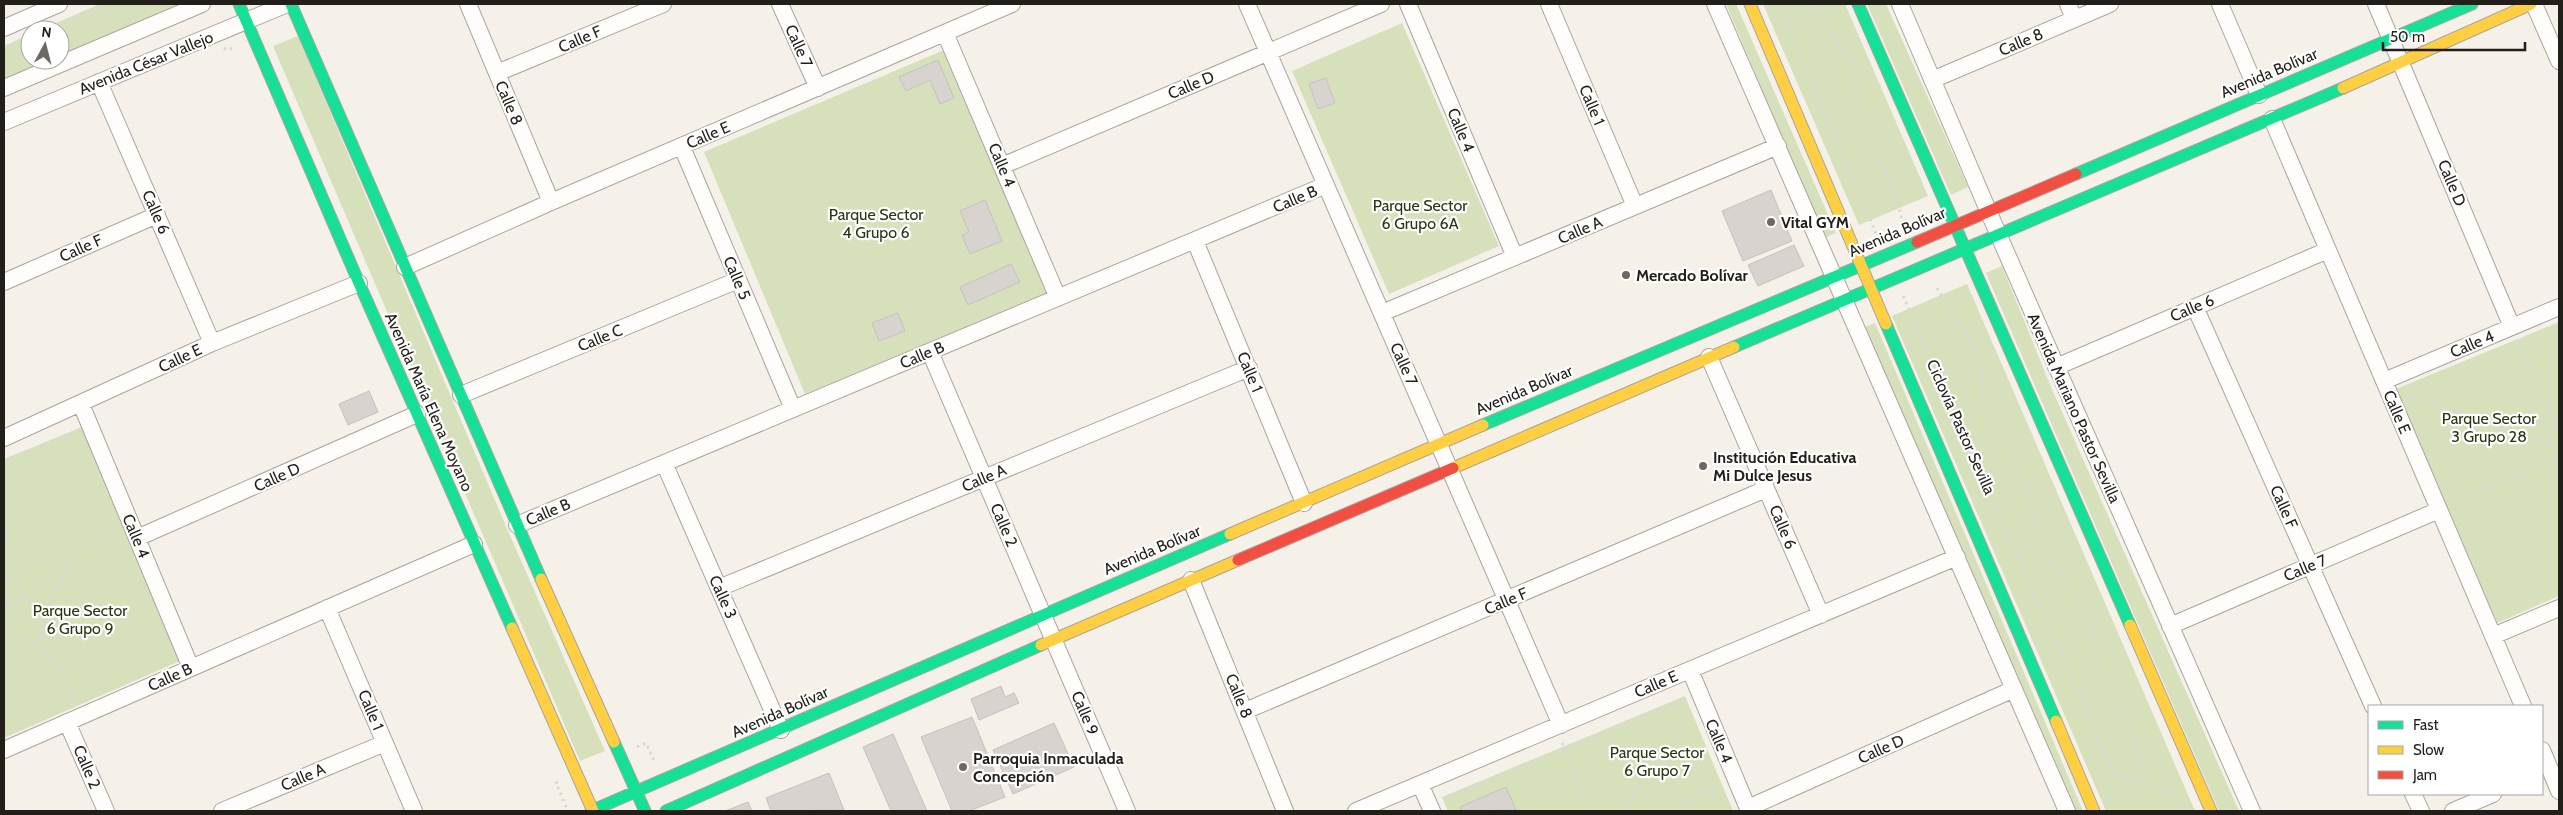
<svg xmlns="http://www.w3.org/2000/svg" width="2563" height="815" viewBox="0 0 2563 815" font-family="Cabin,sans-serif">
	<rect width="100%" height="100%" fill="#f5f0e8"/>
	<!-- green -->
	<path fill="#d6e1bc" d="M 100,4 L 185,4 L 60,59 L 60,30 L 40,30 Z
		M 1726,4 L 1736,4 L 1836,233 L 1824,238 Z
		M 1763,4 L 1845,4 L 1928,196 L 1859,225 Z
		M 1867,4 L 1886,4 L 1968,187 L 1951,195 Z
		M 1402,23 L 1499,246 L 1389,294 L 1292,71 Z
		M 30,34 L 30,60 L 59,60 L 4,84 L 4,46 Z
		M 298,36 L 508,531 L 605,751 L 580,761 L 273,46 Z
		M 944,50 L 1048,293 L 805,394 L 704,152 Z
		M 2002,266 L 2051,387 L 2239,811 L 2219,811 L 1986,273 Z
		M 1967,284 L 2195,811 L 2106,811 L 1892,316 Z
		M 2559,322 L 2559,596 L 2497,623 L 2396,389 Z
		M 1875,323 L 2083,811 L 2069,811 L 1861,328 Z
		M 82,427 L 180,661 L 4,738 L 4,459 Z
		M 1685,696 L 1733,811 L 1448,811 L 1442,797 Z"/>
	<!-- building -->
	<path fill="#d8d3cf" stroke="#c6c1bd" d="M 938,60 L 954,98 L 940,104 L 930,80 L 906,91 L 899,77 Z
		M 1326,78 L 1335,103 L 1318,109 L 1309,84 Z
		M 1771,190 L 1792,241 L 1743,261 L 1722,211 Z
		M 985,200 L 1002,241 L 970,254 L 962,235 L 969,232 L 960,211 Z
		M 1794,245 L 1804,266 L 1758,286 L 1748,265 Z
		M 1011,264 L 1020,282 L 968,305 L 960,287 Z
		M 898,313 L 905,331 L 879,341 L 872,323 Z
		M 369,391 L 378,412 L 348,425 L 339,404 Z
		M 1001,686 L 1005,697 L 1014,693 L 1019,703 L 979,720 L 971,699 Z
		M 972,717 L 1005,797 L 969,811 L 952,811 L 921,737 Z
		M 1054,723 L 1074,767 L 1013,794 L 993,750 Z
		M 893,734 L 927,811 L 891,811 L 863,747 Z
		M 829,773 L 844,810 L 771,811 L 766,798 Z
		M 1506,787 L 1516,810 L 1462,811 L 1460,807 Z
		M 748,802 L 752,811 L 725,811 Z"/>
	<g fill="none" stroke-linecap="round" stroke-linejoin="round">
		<defs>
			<path id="street" d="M 468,4 L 551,202
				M 780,4 L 818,88
				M 1247,4 L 1561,725
				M 1408,4 L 1515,257
				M 1549,4 L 1635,206
				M 1715,4 L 2067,811
				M 1900,4 L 1999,236 L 2252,811
				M 2068,4 L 2074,19
				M 2220,4 L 2259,95
				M 2376,4 L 2512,327
				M 2534,4 L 2559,61
				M 4,28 L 59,4
				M 945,33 L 1058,298
				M 497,73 L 663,4
				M 1932,80 L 2110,4
				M 99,82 L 212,343
				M 4,88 L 202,4
				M 2272,119 L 2523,706
				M 4,122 L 287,4
				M 682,147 L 793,409
				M 1002,166 L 1381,4
				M 1195,241 L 1304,503
				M 405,267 L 551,202 L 1012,4
				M 4,282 L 157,215
				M 2195,307 L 2373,706
				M 1382,313 L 1778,146
				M 930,352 L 1127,811
				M 1709,357 L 1821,615
				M 2056,367 L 2328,250
				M 2384,381 L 2559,307
				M 461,395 L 738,280
				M 81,404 L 191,668
				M 4,438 L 212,343 L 359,283
				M 664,463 L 781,730
				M 517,525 L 1326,185
				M 137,538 L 417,414
				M 1191,580 L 1285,811
				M 719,588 L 1249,368
				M 327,608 L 414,811
				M 2170,626 L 2439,510
				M 2493,636 L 2559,608
				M 1690,670 L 1749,811
				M 1245,711 L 1766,489
				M 67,722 L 106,811
				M 4,750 L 474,544
				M 2542,750 L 2559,791
				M 1420,784 L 1432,811
				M 2413,794 L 2421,811
				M 1748,808 L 2014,689
				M 222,811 L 385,743
				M 1356,811 L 1957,557
				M 2453,811 L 2493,794"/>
			<path id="fast" d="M 239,4 L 359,283 L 512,628
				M 291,4 L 541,579
				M 1858,4 L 2130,625
				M 2076,174 L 2472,4
				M 1886,324 L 2056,721
				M 1734,347 L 2343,88
				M 1483,425 L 1917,242
				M 614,742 L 645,811
				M 591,811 L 1230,534
				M 666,811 L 1041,645"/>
			<path id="slow" d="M 1750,4 L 1886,324
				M 2343,88 L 2531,4
				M 1453,468 L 1734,347
				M 1230,534 L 1483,425
				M 541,579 L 614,742
				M 2130,625 L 2211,811
				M 512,628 L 593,811
				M 1041,645 L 1238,560
				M 2056,721 L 2094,811"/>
			<path id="jam" d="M 1917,242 L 2076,174
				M 1238,560 L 1453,468"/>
		</defs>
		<!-- street casing -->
		<use href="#street" stroke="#a9a59e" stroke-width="18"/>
		<!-- fast casing -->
		<use href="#fast" stroke="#a9a59e" stroke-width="13"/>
		<!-- slow casing -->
		<use href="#slow" stroke="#a9a59e" stroke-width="13"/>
		<!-- jam casing -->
		<use href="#jam" stroke="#a9a59e" stroke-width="13"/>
		<!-- path -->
		<path stroke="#dad8d6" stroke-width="3" stroke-dasharray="2.5 4" stroke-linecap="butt" d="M 1778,4 L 1878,238
			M 102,7 L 110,24
			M 1813,7 L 1849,59 L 1863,119
			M 66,22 L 109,4
			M 60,34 L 65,45
			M 13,45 L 21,62
			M 224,48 L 227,50 L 236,47
			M 4,49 L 11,46
			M 961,133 L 970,130
			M 1870,153 C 1893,177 1895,189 1902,220
			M 1937,288 L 1975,347 L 1982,374 L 1983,401
			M 1903,296 L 2115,775 L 2174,794 L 2181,811
			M 2519,342 L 2541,391
			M 2410,396 L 2470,418
			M 2548,406 L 2559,431
			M 2485,424 L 2559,449
			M 1962,429 L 1977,422
			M 1994,431 C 2021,457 2028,492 2038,527
			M 2559,449 L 2559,461
			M 4,462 L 75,432
			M 2453,503 L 2558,458
			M 4,543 C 23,558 45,563 68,567
			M 2017,552 L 2032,547
			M 2050,558 L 2086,614 L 2100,668
			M 4,581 L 11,579 L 20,583 L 25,595 L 17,606 L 4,606
			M 24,598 L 48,609
			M 4,627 C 41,645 60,664 76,701
			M 38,647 C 47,610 59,565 93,543 C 100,539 109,535 117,531
			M 2080,694 L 2093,689
			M 2106,700 L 2133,730 L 2140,752 L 2146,785
			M 1562,743 L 1591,811
			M 637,747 L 646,743 L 655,763
			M 1660,777 L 1687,714
			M 558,782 L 556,783 L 568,811
			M 1447,798 L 1682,701 L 1683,703
			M 1627,811 L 1639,784
			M 1663,811 L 1722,786"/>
		<!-- street -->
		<use href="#street" stroke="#fefdfc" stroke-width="16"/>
		<!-- fast -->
		<use href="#fast" stroke="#16e098" stroke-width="11"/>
		<!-- slow -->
		<use href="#slow" stroke="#ffcf43" stroke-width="11"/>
		<!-- jam -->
		<use href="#jam" stroke="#f24e42" stroke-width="11"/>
	</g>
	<!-- markers -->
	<g fill="#6c6862" stroke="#fff" stroke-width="2">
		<circle cx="1771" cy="222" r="5"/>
		<circle cx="1626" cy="275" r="5"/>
		<circle cx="1703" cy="466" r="5"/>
		<circle cx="963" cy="767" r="5"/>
	</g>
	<g text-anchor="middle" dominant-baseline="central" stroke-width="4.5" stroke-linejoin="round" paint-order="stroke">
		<!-- street labels -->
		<g font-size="16" fill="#221e1a" stroke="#fff">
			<text transform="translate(580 39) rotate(-23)">Calle F</text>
			<text transform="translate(2021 42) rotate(-23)">Calle 8</text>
			<text transform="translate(799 46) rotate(66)">Calle 7</text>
			<text transform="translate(146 63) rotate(-22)">Avenida César Vallejo</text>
			<text transform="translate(2269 73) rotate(-23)">Avenida Bolívar</text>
			<text transform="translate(1191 85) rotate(-23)">Calle D</text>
			<text transform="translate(509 103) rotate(67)">Calle 8</text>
			<text transform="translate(1592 105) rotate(67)">Calle 1</text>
			<text transform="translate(1461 130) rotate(67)">Calle 4</text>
			<text transform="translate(708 135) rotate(-23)">Calle E</text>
			<text transform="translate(1002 165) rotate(67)">Calle 4</text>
			<text transform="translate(2452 183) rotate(67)">Calle D</text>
			<text transform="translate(1295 199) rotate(-23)">Calle B</text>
			<text transform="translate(156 212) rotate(66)">Calle 6</text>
			<text transform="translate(1580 230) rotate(-23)">Calle A</text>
			<text transform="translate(1897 232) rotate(-23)">Avenida Bolívar</text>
			<text transform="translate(81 248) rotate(-24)">Calle F</text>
			<text transform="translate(737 278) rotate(67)">Calle 5</text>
			<text transform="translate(2192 308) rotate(-23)">Calle 6</text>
			<text transform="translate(600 338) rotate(-22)">Calle C</text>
			<text transform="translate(2472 344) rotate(-23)">Calle 4</text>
			<text transform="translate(922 355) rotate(-23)">Calle B</text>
			<text transform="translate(180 358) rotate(-25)">Calle E</text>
			<text transform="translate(1404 364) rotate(66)">Calle 7</text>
			<text transform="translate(1250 372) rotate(67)">Calle 1</text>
			<text transform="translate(1524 390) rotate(-23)">Avenida Bolívar</text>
			<text transform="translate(429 402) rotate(66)">Avenida María Elena Moyano</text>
			<text transform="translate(2074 408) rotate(66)">Avenida Mariano Pastor Sevilla</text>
			<text transform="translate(2397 412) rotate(67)">Calle E</text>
			<text transform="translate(1961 427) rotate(66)">Ciclovía Pastor Sevilla</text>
			<text transform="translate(277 477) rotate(-24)">Calle D</text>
			<text transform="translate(984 478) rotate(-23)">Calle A</text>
			<text transform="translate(2284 507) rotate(66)">Calle F</text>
			<text transform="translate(548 512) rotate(-23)">Calle B</text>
			<text transform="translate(1004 525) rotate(67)">Calle 2</text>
			<text transform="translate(1783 527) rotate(67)">Calle 6</text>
			<text transform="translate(136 536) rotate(67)">Calle 4</text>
			<text transform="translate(1152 550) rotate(-23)">Avenida Bolívar</text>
			<text transform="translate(2305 568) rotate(-23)">Calle 7</text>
			<text transform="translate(723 597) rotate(66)">Calle 3</text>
			<text transform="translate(1506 601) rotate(-23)">Calle F</text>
			<text transform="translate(170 677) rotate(-24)">Calle B</text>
			<text transform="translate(1656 684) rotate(-23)">Calle E</text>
			<text transform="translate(1239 696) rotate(68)">Calle 8</text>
			<text transform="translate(371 710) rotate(67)">Calle 1</text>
			<text transform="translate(780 712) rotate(-24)">Avenida Bolívar</text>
			<text transform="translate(1085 713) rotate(67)">Calle 9</text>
			<text transform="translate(1719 741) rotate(67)">Calle 4</text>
			<text transform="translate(1881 749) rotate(-24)">Calle D</text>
			<text transform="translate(87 767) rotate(67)">Calle 2</text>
			<text transform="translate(303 777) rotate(-23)">Calle A</text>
		</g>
		<!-- park labels -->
		<g font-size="16" fill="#2a3611" stroke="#fff">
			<text x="1420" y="205">Parque Sector<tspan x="1420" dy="18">6 Grupo 6A</tspan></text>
			<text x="876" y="214">Parque Sector<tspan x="876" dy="18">4 Grupo 6</tspan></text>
			<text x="2489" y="418">Parque Sector<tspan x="2489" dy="18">3 Grupo 28</tspan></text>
			<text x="80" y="610">Parque Sector<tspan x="80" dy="18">6 Grupo 9</tspan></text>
			<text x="1657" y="752">Parque Sector<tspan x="1657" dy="18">6 Grupo 7</tspan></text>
		</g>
		<!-- poi labels -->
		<g font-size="16" font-weight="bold" fill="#221e1a" stroke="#fff" text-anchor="start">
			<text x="1781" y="222">Vital GYM</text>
			<text x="1636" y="275">Mercado Bolívar</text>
			<text x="1713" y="457">Institución Educativa<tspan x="1713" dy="18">Mi Dulce Jesus</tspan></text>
			<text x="973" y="758">Parroquia Inmaculada<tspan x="973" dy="18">Concepción</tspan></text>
		</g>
	</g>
	<!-- border -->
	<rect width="2563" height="815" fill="none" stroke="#221e1a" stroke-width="10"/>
	<!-- legend -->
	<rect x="2368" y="705" width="175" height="90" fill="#ffffff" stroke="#a7a5a3"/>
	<rect x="2378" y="721" width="25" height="8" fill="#16e098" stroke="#a7a5a3"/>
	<text x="2413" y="730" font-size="15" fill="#221e1a">Fast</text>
	<rect x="2378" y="746" width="25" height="8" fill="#ffcf43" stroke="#a7a5a3"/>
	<text x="2413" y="755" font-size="15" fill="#221e1a">Slow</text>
	<rect x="2378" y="771" width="25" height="8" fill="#f24e42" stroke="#a7a5a3"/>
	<text x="2413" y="780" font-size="15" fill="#221e1a">Jam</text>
	<!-- north arrow -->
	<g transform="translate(45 45) rotate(7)"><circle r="24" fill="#ffffff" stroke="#a7a5a3"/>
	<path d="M0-4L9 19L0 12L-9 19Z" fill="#6c6862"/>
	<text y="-8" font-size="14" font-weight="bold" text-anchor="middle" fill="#221e1a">N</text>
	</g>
	<!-- scale -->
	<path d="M2383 42v8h142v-8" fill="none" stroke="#221e1a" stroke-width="2.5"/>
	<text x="2390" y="42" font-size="15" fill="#221e1a" stroke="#ffffff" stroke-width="4" paint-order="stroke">50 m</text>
</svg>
